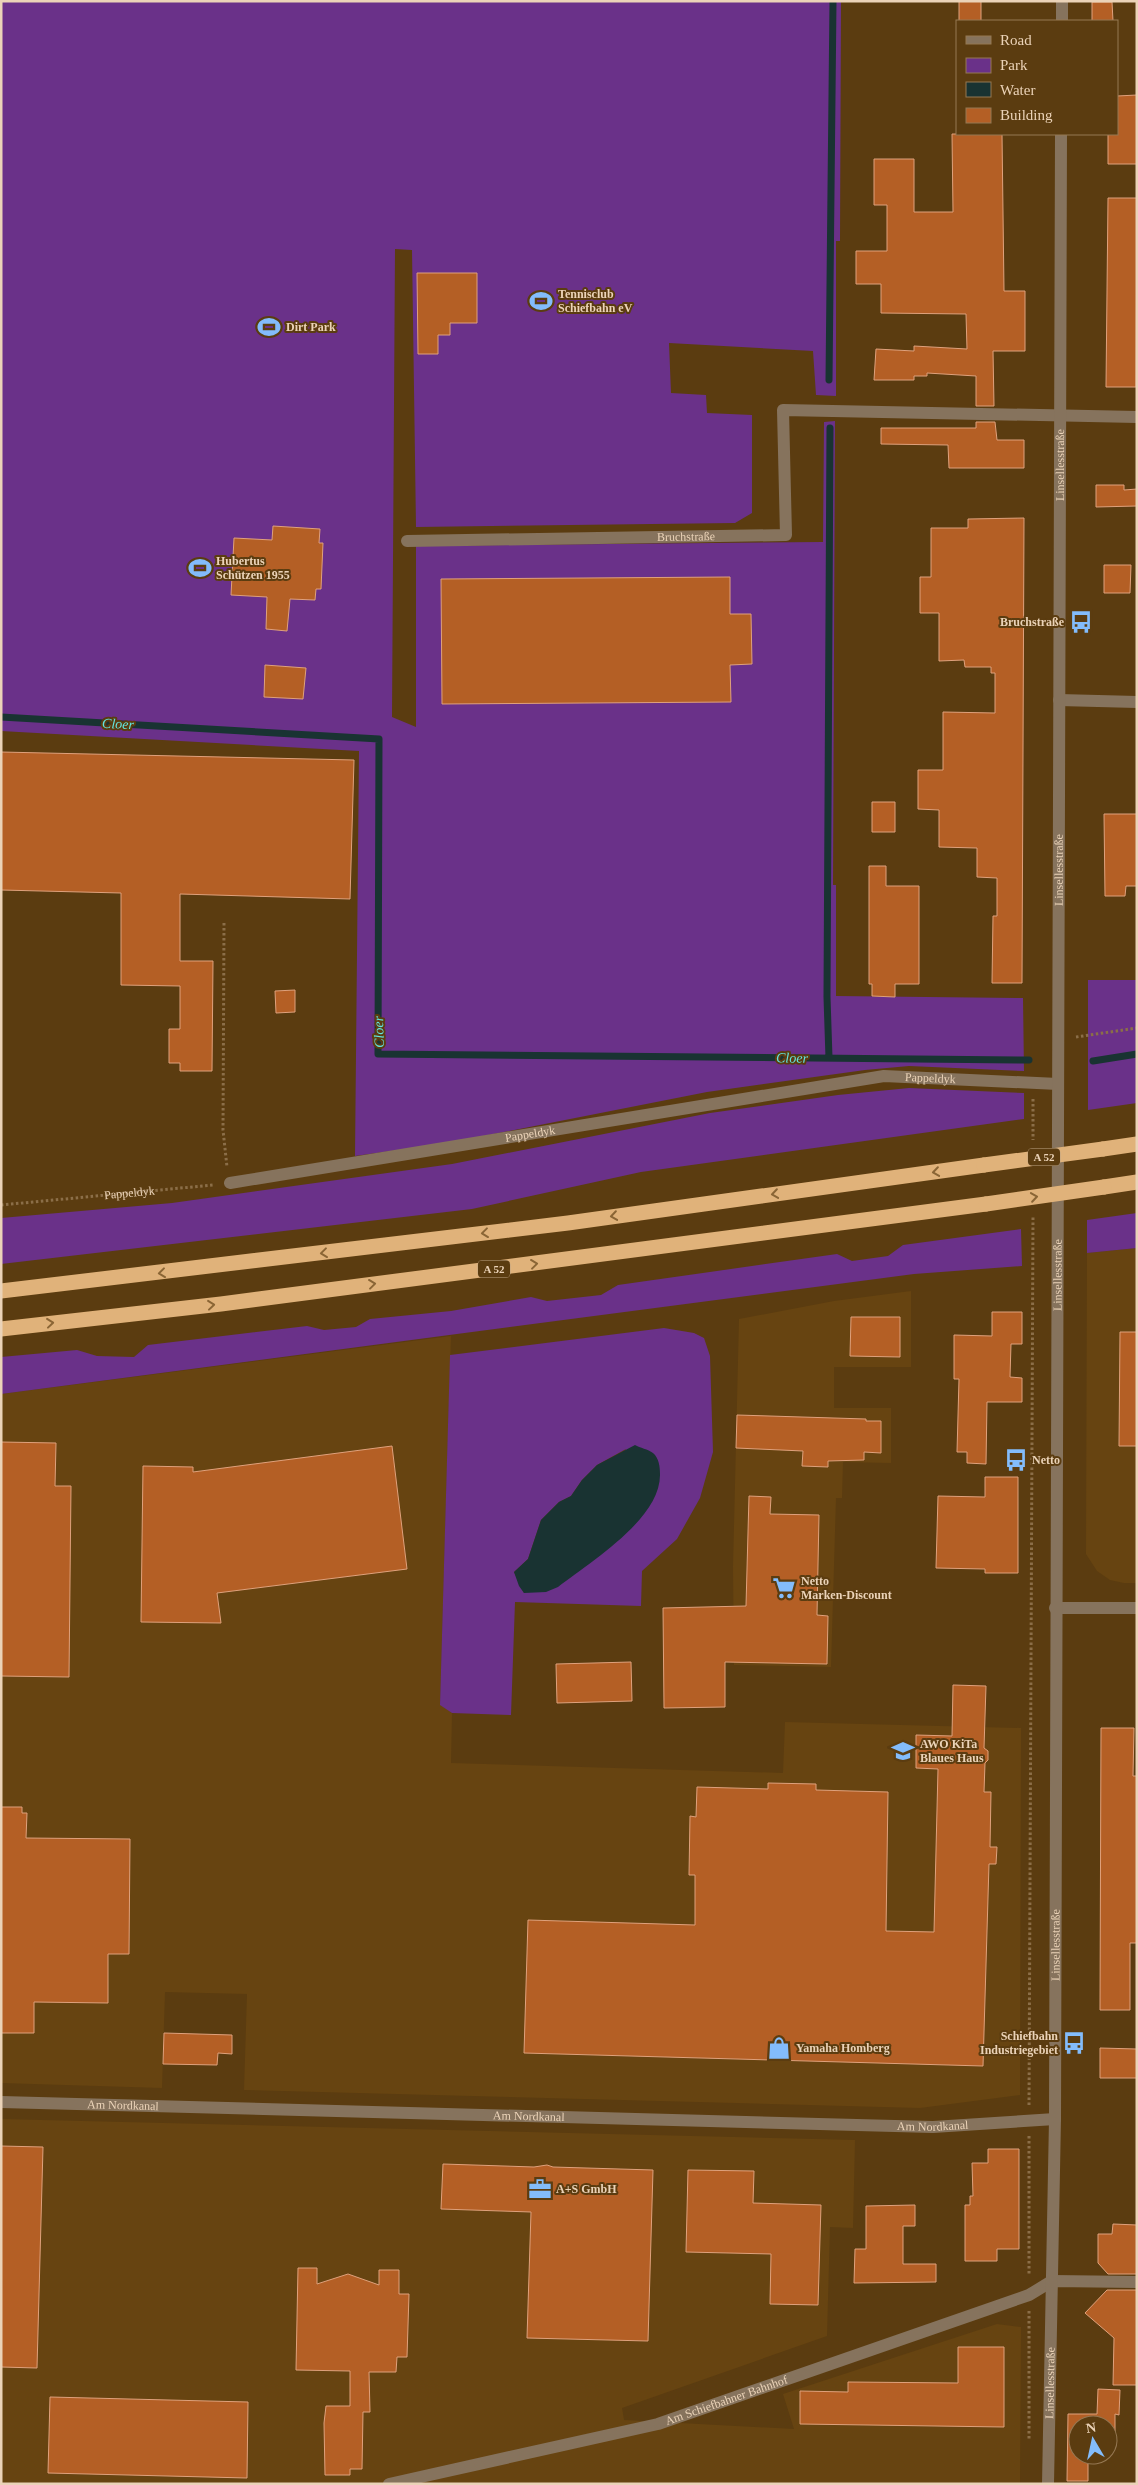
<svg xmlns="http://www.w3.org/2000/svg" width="1138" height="2485" viewBox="0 0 1138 2485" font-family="'Times New Roman',serif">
	<rect width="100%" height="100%" fill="#5b3c10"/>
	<!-- built -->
	<path fill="#674411" d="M 1137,1248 L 1137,1583 L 1124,1583 L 1110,1580 L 1097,1571 L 1086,1554 L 1087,1253 Z
		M 911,1291 L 911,1367 L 834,1367 L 834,1408 L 891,1408 L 891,1463 L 843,1462 L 842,1498 L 836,1498 L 831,1667 L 734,1665 L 733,1567 L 739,1319 L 834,1301 Z
		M 451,1336 L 440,1704 L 452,1713 L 451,1763 L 783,1773 L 785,1722 L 1021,1728 L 1020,2095 L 920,2108 L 244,2090 L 247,1994 L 165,1992 L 162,2088 L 1,2083 L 1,1394 Z
		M 1,2119 L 855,2140 L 853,2228 L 830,2227 L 827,2336 L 622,2408 L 624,2420 L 794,2429 L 783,2394 L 997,2324 L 1021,2327 L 1020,2484 L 1,2484 Z"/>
	<!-- green -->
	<path fill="#6a3189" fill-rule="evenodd" d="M 1,1 L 841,1 L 840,241 L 836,241 L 836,396 L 816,395 L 813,351 L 669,343 L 671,393 L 706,395 L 707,413 L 752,415 L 752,513 L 735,523 L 416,527 L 412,250 L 395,249 L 392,717 L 416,727 L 416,546 L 823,542 L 824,422 L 835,421 L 833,885 L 836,885 L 836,996 L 1023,998 L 1024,1071 L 909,1066 L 865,1070 L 707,1092 L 448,1143 L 355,1156 L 359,751 L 1,731 Z
		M 1088,980 L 1137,980 L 1137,1103 L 1088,1110 Z
		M 909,1088 L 1024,1093 L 1024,1119 L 641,1172 L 472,1209 L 1,1264 L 1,1218 L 172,1203 L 452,1164 L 710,1113 L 838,1095 Z
		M 1137,1213 L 1137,1248 L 1087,1253 L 1087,1220 Z
		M 1021,1229 L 1022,1266 L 914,1274 L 1,1394 L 1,1357 L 77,1350 L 97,1356 L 134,1357 L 148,1345 L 307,1326 L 324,1330 L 356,1327 L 370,1319 L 451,1311 L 531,1297 L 547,1301 L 601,1295 L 618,1285 L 837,1254 L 852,1261 L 888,1256 L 903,1245 Z
		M 664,1328 L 694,1333 L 704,1338 L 710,1356 L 713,1452 L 700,1498 L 677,1539 L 642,1571 L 641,1606 L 515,1602 L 511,1715 L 452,1713 L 440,1705 L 450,1355 ZM 626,1449 L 524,1593 L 514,1572 L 528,1559 L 541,1520 L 559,1502 L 571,1496 L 582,1480 L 597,1465 Z"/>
	<!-- water -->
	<path fill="#193332" d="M 635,1445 C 640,1448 648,1449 653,1453 C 659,1458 660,1467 660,1474 C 661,1519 590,1562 558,1587 L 546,1592 L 524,1593 L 519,1586 L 514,1572 L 528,1559 L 541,1520 L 559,1502 L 571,1496 L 582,1480 L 597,1465 Z"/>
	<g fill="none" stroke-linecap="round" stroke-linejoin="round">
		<!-- stream -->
		<path stroke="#193332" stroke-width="7" d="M 829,380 L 833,1
			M 1,717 L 379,739 L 378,1054 L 1029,1060
			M 829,1058 L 827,997 L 830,428
			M 1093,1061 L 1137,1054"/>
	</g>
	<!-- building -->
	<path fill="#b45f25" stroke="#dfa17c" d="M 959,1 L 981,1 L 981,21 L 959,21 Z
		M 1092,2 L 1112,2 L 1113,21 L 1092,21 Z
		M 1137,95 L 1137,164 L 1108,164 L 1108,134 L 1117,134 L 1117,96 Z
		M 952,134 L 1002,134 L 1004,291 L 1025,291 L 1025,351 L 993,351 L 994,406 L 976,406 L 976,376 L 927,373 L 927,376 L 914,376 L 914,380 L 874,380 L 876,349 L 914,351 L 914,346 L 967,349 L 966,314 L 881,313 L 881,284 L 856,284 L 856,251 L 887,251 L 887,205 L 874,205 L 874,159 L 914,159 L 914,212 L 953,212 Z
		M 1108,198 L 1137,198 L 1136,387 L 1106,387 Z
		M 417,273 L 477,273 L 477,323 L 450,323 L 450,335 L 438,335 L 438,354 L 418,354 Z
		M 976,422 L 995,422 L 997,440 L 1024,440 L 1024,468 L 949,468 L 948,445 L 881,444 L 881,428 L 976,428 Z
		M 1096,485 L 1124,485 L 1124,490 L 1137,489 L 1137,506 L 1096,507 Z
		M 1024,518 L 1022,983 L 992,983 L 993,916 L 997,916 L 997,878 L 977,877 L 977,848 L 939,847 L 939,810 L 918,809 L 918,770 L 943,770 L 943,712 L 995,713 L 995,673 L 991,673 L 991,667 L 965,667 L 964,660 L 939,661 L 939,613 L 920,613 L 920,577 L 931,577 L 931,528 L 968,528 L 968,519 Z
		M 273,526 L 320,529 L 319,543 L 323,543 L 321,589 L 316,589 L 315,600 L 290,599 L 287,631 L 266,629 L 267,597 L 231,595 L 234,538 L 272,540 Z
		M 1104,565 L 1131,565 L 1130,593 L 1104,593 Z
		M 730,577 L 730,614 L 751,614 L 752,664 L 730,665 L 731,702 L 442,704 L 441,579 Z
		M 265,665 L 306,668 L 303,699 L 264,697 Z
		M 1,752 L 354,760 L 350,899 L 180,894 L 180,961 L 213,961 L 212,1071 L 180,1071 L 180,1063 L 169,1063 L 169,1029 L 180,1029 L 180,986 L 121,985 L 121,893 L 1,890 Z
		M 872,802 L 895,802 L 895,832 L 872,832 Z
		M 1104,814 L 1137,814 L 1137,886 L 1126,886 L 1125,896 L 1105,896 Z
		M 869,866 L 886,866 L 886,886 L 919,886 L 919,984 L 895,984 L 895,997 L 872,996 L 872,984 L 869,984 Z
		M 295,990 L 295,1012 L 276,1013 L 275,991 Z
		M 992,1312 L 1022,1312 L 1022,1344 L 1011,1344 L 1010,1377 L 1022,1378 L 1022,1402 L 987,1402 L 986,1464 L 967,1463 L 967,1452 L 957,1452 L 959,1379 L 954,1379 L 954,1335 L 992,1336 Z
		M 851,1317 L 900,1317 L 900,1357 L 850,1356 Z
		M 1120,1332 L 1137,1332 L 1137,1446 L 1119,1446 Z
		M 737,1415 L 866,1419 L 866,1421 L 881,1421 L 881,1453 L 864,1452 L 864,1460 L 828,1461 L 828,1467 L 802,1466 L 803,1451 L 736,1448 Z
		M 1,1442 L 56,1443 L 55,1486 L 71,1486 L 69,1677 L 1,1676 Z
		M 392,1446 L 407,1569 L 217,1593 L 221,1623 L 141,1622 L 143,1466 L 193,1467 L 193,1472 Z
		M 985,1477 L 1018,1477 L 1018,1573 L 985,1573 L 985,1569 L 936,1568 L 938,1496 L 985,1497 Z
		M 749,1496 L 771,1497 L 770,1514 L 819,1515 L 817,1615 L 828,1616 L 827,1664 L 725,1662 L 725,1707 L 664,1708 L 663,1608 L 746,1606 Z
		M 631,1662 L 632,1701 L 557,1703 L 556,1664 Z
		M 953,1685 L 986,1686 L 984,1748 L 988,1751 L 988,1760 L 985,1763 L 984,1792 L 991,1792 L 990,1847 L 997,1847 L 996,1864 L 989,1864 L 983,2066 L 524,2053 L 528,1920 L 695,1925 L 695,1875 L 689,1875 L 690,1816 L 696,1817 L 697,1787 L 768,1789 L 768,1783 L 816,1784 L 816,1790 L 888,1792 L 886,1931 L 934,1932 L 938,1769 L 916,1768 L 916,1735 L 952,1736 Z
		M 1101,1728 L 1134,1728 L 1133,1776 L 1137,1776 L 1137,1943 L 1130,1943 L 1130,2010 L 1100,2010 Z
		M 1,1807 L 22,1807 L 22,1813 L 27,1813 L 26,1838 L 130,1839 L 129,1954 L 108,1954 L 108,2003 L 34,2002 L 34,2033 L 1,2033 Z
		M 164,2033 L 232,2035 L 232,2054 L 218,2053 L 217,2065 L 163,2064 Z
		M 1100,2048 L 1137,2049 L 1137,2078 L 1100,2078 Z
		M 1,2146 L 43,2147 L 37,2368 L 1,2367 Z
		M 988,2149 L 1019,2149 L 1019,2249 L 997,2249 L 997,2261 L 965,2261 L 965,2205 L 970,2205 L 970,2196 L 973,2196 L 972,2163 L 988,2163 Z
		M 443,2164 L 534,2167 L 547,2165 L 553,2167 L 653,2170 L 648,2341 L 527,2338 L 531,2212 L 441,2209 Z
		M 688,2170 L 754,2171 L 753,2203 L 821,2205 L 818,2305 L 770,2304 L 771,2254 L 686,2252 Z
		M 915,2205 L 915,2226 L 903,2226 L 903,2264 L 936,2264 L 936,2282 L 854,2283 L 855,2249 L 866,2249 L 866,2206 Z
		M 1113,2224 L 1137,2225 L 1137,2274 L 1108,2274 L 1098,2263 L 1098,2234 L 1112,2234 Z
		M 298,2268 L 317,2268 L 317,2284 L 348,2274 L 379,2285 L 379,2270 L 399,2270 L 399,2294 L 409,2294 L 407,2357 L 397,2357 L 396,2372 L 369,2372 L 370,2412 L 363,2412 L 362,2469 L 350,2469 L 350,2475 L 325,2475 L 324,2423 L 326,2406 L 350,2406 L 350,2371 L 296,2370 Z
		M 1107,2290 L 1137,2290 L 1137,2385 L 1113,2385 L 1114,2338 L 1085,2313 Z
		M 958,2347 L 1004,2347 L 1004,2427 L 800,2424 L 800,2391 L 848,2392 L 848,2382 L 958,2383 Z
		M 1098,2389 L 1120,2390 L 1119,2415 L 1115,2414 L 1115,2441 L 1108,2441 L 1108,2425 L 1078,2425 L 1078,2455 L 1088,2455 L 1088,2481 L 1067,2481 L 1068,2414 L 1097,2414 Z
		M 50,2397 L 248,2402 L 247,2478 L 48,2473 Z"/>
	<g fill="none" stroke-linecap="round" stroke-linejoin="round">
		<!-- path -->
		<g stroke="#8b6e48" stroke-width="3" stroke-dasharray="2.5 2.5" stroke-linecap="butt">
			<path d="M 224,923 L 223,1130 L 227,1167"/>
			<path d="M 1076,1037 L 1137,1028"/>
			<path d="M 1033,1099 L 1033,1140"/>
			<path id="s1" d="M 1,1205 L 213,1185"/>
			<path d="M 1029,2105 L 1033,1216"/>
			<path d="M 1029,2136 L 1029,2275"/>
			<path d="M 1029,2311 L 1029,2440"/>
		</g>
		<!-- minor -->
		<g stroke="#86735d" stroke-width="12">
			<path d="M 1062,21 L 1062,1"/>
			<path id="s2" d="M 407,541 L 786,535 L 783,410 L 1137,417"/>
			<path d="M 1059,700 L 1137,702"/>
			<path id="s3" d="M 230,1183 L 884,1076 L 1058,1084"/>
			<path d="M 1055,1608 L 1137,1608"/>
			<path id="s4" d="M 1,2102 L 933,2127 L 1055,2119"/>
			<path id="s5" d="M 389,2484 L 658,2424 L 1029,2295 L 1052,2281 L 1137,2282"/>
			<path id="s6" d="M 1048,2484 L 1055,2119 L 1061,134"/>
		</g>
		<!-- highway -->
		<path stroke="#e0b27a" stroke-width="15" d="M 1103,1149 L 1137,1144
			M 1104,1187 L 1137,1182
			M 1,1291 L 568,1223 L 984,1165
			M 1,1329 L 221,1304 L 986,1204"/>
		<!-- highway-bridge -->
		<path stroke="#e0b27a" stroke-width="15" d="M 984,1165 L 1103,1149
			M 986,1204 L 1104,1187"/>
	</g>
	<!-- one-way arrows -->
	<defs><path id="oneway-chevron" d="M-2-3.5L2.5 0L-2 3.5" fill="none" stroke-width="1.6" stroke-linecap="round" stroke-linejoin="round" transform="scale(1.25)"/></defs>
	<g stroke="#8a6535">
		<use href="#oneway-chevron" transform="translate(936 1172) rotate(172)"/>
		<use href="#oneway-chevron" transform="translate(775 1194) rotate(172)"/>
		<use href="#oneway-chevron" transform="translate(1034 1197) rotate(-8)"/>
		<use href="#oneway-chevron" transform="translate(614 1216) rotate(172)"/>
		<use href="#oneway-chevron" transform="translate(485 1233) rotate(173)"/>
		<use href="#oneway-chevron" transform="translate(324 1253) rotate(173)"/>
		<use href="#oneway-chevron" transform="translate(534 1264) rotate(-7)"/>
		<use href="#oneway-chevron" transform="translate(162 1273) rotate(173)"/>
		<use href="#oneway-chevron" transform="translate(372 1284) rotate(-7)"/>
		<use href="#oneway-chevron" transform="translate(211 1305) rotate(-6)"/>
		<use href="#oneway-chevron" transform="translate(50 1323) rotate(-6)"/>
	</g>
	<!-- icons -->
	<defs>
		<symbol id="stadium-bare" viewBox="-9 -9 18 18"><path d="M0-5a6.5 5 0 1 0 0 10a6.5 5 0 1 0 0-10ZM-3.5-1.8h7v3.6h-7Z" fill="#83bcfb" stroke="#5b3c10" stroke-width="2.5" paint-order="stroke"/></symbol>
		<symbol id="bus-bare" viewBox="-9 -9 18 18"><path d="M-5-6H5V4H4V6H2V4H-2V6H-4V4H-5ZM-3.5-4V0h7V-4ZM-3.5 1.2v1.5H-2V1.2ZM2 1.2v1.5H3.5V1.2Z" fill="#83bcfb" stroke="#5b3c10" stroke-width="2.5" paint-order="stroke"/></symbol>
		<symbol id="supermarket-bare" viewBox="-9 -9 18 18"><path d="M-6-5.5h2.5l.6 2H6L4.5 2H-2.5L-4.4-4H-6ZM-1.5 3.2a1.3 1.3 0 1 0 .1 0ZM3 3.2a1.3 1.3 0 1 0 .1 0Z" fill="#83bcfb" stroke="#5b3c10" stroke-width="2.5" paint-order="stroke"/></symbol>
		<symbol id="school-bare" viewBox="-9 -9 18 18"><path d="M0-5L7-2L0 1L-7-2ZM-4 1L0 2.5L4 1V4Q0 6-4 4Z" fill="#83bcfb" stroke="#5b3c10" stroke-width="2.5" paint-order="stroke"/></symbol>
		<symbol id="shop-bare" viewBox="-9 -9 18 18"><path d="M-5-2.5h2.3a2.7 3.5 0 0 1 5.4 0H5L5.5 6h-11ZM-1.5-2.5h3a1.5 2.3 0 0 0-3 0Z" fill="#83bcfb" stroke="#5b3c10" stroke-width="2.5" paint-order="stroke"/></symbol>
		<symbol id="office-bare" viewBox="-9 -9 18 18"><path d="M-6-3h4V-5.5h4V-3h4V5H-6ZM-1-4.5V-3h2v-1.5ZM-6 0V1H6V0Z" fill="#83bcfb" stroke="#5b3c10" stroke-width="2.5" paint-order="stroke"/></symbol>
	</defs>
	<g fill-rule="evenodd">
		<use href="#stadium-bare" x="525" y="285" width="32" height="32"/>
		<use href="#stadium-bare" x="253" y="311" width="32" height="32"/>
		<use href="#stadium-bare" x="184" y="552" width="32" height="32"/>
		<use href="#bus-bare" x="1065" y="606" width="32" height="32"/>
		<use href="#bus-bare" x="1000" y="1444" width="32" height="32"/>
		<use href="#supermarket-bare" x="768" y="1572" width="32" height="32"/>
		<use href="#school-bare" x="887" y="1735" width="32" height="32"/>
		<use href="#bus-bare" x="1058" y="2027" width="32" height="32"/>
		<use href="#shop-bare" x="763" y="2032" width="32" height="32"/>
		<use href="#office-bare" x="524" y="2173" width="32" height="32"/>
	</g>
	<g text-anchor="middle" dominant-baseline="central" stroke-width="4" stroke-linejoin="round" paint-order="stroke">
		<!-- shield labels -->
		<g fill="#5b3c10" stroke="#c0a686" stroke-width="1">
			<rect x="1028" y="1148.5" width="32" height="17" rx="4"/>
			<rect x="478" y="1260.5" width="32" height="17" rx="4"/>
		</g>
		<g font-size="11" font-weight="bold" fill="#ebd3b8">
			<text x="1044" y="1157">A 52</text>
			<text x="494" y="1269">A 52</text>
		</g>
		<!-- poi labels -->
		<g font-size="12" font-weight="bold" fill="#ebd3b8" stroke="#5b3c10" text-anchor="start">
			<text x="558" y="294">Tennisclub<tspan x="558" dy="14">Schiefbahn eV</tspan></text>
			<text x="286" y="327">Dirt Park</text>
			<text x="216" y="561">Hubertus<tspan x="216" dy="14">Schützen 1955</tspan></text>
			<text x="1064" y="622" text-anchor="end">Bruchstraße</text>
			<text x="1032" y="1460">Netto</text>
			<text x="801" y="1581">Netto<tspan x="801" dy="14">Marken-Discount</tspan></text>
			<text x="920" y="1744">AWO KiTa<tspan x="920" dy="14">Blaues Haus</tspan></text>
			<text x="1058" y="2036" text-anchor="end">Schiefbahn<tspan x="1058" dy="14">Industriegebiet</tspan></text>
			<text x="796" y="2048">Yamaha Homberg</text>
			<text x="556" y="2189">A+S GmbH</text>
		</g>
		<!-- street labels -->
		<g font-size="12" fill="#ebd3b8" stroke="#5b3c10">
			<text stroke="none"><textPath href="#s6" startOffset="2019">Linsellesstraße</textPath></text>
			<text stroke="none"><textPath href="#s2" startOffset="279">Bruchstraße</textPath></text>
			<text stroke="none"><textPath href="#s6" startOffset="1614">Linsellesstraße</textPath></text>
			<text stroke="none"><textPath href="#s3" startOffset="709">Pappeldyk</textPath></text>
			<text stroke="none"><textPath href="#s3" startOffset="304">Pappeldyk</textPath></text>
			<text stroke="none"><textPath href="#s1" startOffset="129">Pappeldyk</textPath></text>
			<text stroke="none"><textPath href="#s6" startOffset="1209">Linsellesstraße</textPath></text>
			<text stroke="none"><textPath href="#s6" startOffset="539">Linsellesstraße</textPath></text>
			<text stroke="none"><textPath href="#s4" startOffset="122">Am Nordkanal</textPath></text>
			<text stroke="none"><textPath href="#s4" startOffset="528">Am Nordkanal</textPath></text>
			<text stroke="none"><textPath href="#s4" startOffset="932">Am Nordkanal</textPath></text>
			<text stroke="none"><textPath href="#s6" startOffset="101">Linsellesstraße</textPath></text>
			<text stroke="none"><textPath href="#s5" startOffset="348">Am Schiefbahner Bahnhof</textPath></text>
		</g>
		<!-- water labels -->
		<g font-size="14" font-style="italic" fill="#62e5df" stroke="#5b3c10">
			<text transform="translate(118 724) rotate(3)">Cloer</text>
			<text transform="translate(379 1032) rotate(-92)">Cloer</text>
			<text transform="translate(792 1058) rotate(1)">Cloer</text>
		</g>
	</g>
	<!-- border -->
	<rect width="1138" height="2485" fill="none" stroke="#ebd3b8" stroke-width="5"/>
	<!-- legend -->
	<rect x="956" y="20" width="162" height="115" fill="#5b3c10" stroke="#957853"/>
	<rect x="966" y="36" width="25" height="8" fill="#86735d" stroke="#957853"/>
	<text x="1000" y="45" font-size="15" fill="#ebd3b8">Road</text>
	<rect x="966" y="58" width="25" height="15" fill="#6a3189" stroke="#957853"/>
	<text x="1000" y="70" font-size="15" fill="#ebd3b8">Park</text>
	<rect x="966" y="82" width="25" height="15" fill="#193332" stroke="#957853"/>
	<text x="1000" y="95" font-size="15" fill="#ebd3b8">Water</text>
	<rect x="966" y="108" width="25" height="15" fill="#b45f25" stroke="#957853"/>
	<text x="1000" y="120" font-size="15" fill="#ebd3b8">Building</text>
	<!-- north arrow -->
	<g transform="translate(1093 2440) rotate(351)"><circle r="24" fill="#5b3c10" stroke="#957853"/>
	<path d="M0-4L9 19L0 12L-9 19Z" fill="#83bcfb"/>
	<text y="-8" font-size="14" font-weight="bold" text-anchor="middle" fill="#ebd3b8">N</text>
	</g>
</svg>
